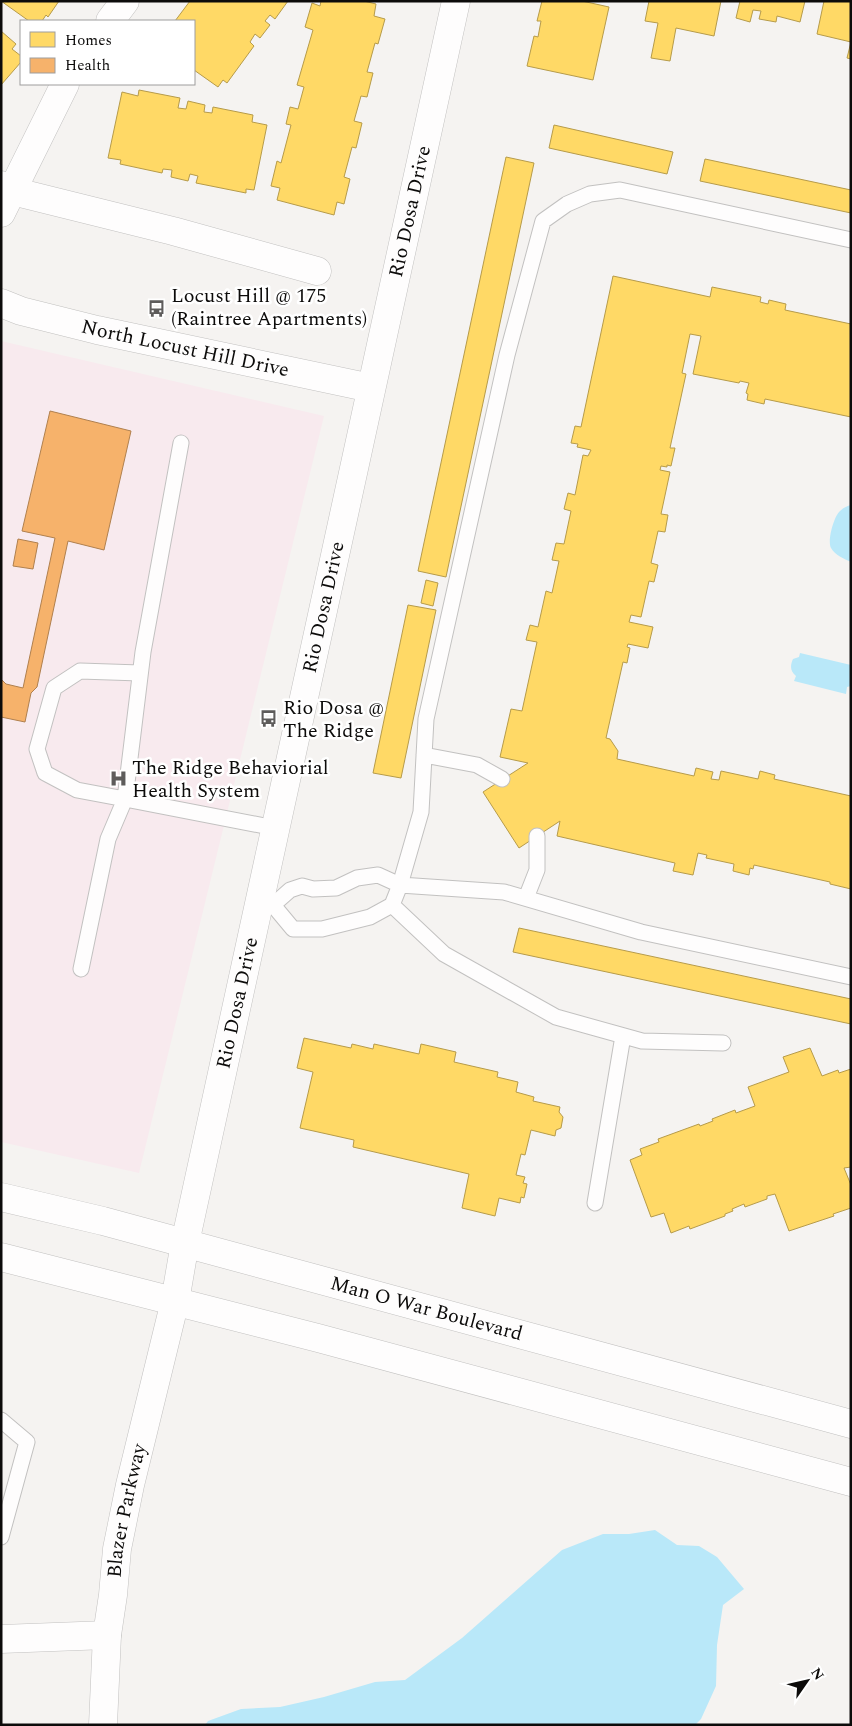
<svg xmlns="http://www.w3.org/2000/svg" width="852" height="1726" viewBox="0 0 852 1726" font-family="Spectral,serif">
	<rect width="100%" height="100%" fill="#f5f3f1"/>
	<!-- medical -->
	<path fill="#f8eaee" d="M 1,341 L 324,416 L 139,1173 L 1,1142 Z"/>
	<!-- water -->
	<path fill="#b9e8f9" d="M 851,505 L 851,562 C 844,559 835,555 831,548 C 827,541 834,516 840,511 C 843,508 847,506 851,505 Z
		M 800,653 L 851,665 L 851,686 L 847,687 L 846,694 L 794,681 L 796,676 C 790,671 790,666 793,659 L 799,657 Z
		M 655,1530 L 677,1545 L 699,1546 L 717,1557 L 744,1589 L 723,1605 L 717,1645 L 716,1686 L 701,1719 L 695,1725 L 205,1725 L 208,1721 L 241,1709 L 280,1707 L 324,1697 L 375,1682 L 405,1680 L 462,1638 L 562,1550 L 603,1534 L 629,1534 Z"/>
	<!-- homes -->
	<path fill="#ffd966" stroke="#b69b4a" d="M 1,1 L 59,1 L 48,17 L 46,15 L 42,21 L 29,21 Z
		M 190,1 L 288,1 L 275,19 L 270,15 L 265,21 L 270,25 L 260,38 L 255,34 L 250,42 L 254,46 L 227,83 L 223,80 L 218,87 L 194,70 L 194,21 L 175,21 Z
		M 321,1 L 364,1 L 376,4 L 374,16 L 385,19 L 378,44 L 375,43 L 367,72 L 373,73 L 367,97 L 361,96 L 354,121 L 362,123 L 356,148 L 352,147 L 344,177 L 350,179 L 344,204 L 337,202 L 334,215 L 277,200 L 280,188 L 271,186 L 277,161 L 281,163 L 291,125 L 286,124 L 290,107 L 298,109 L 304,87 L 297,85 L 313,30 L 305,27 L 312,3 L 320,6 Z
		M 542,1 L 582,1 L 609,7 L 593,80 L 527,66 L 534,36 L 538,37 L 541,21 L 537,21 Z
		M 649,1 L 721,1 L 714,36 L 676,28 L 670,61 L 651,58 L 658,23 L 645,21 Z
		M 740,1 L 805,1 L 800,22 L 777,16 L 776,22 L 759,19 L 761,11 L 753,10 L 750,22 L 736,18 Z
		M 824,1 L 851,1 L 851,59 L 847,58 L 851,42 L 817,34 Z
		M 1,31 L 16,44 L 12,49 L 21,56 L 21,62 L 1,85 Z
		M 139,90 L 180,98 L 178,108 L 186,109 L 188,101 L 205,105 L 204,112 L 212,113 L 213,107 L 253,115 L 252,122 L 267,125 L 254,190 L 246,189 L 246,193 L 196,183 L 198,176 L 190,174 L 188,181 L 171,177 L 172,170 L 163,169 L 162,173 L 120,164 L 121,160 L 108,158 L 122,92 L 138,96 Z
		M 554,125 L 673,152 L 667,174 L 549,148 Z
		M 506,157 L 534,163 L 446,577 L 418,571 Z
		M 705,159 L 851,190 L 851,213 L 700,181 Z
		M 613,276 L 710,297 L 712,287 L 761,297 L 760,302 L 768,304 L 769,300 L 786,304 L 785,310 L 851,324 L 851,417 L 765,399 L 764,404 L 747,400 L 748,394 L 746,393 L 749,383 L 740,381 L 739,383 L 693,374 L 701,336 L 690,334 L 682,373 L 686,374 L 670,448 L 675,448 L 671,466 L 667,465 L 667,467 L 661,466 L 660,470 L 670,472 L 661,514 L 668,515 L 665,532 L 658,531 L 651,563 L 658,565 L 654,582 L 649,581 L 641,617 L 631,615 L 629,622 L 653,627 L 648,648 L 628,644 L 627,647 L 630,648 L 627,663 L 623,662 L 606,738 L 610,739 L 618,751 L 617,759 L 694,776 L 696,768 L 713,772 L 711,779 L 719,780 L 721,771 L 758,779 L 760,771 L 775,775 L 774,779 L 851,796 L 851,889 L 830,884 L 830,882 L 754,865 L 753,869 L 750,868 L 749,875 L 733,871 L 734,864 L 706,858 L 707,855 L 698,853 L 693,875 L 673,871 L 675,863 L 557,836 L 560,821 L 519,848 L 483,792 L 528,763 L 500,757 L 511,709 L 522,711 L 537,642 L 526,640 L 530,625 L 538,627 L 546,591 L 552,593 L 559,561 L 552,560 L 556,543 L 564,544 L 571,511 L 564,509 L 568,493 L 575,495 L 583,455 L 588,456 L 591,450 L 577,447 L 578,444 L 571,443 L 575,426 L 581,427 Z
		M 426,580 L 438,583 L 433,606 L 421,603 Z
		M 408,605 L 436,610 L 401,778 L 373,773 Z
		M 519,928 L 851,999 L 851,1024 L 513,952 Z
		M 304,1038 L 351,1048 L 352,1044 L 373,1049 L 374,1044 L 419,1054 L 421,1044 L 456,1052 L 454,1062 L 498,1072 L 497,1077 L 518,1082 L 516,1092 L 534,1097 L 533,1101 L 560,1107 L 559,1112 L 563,1117 L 561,1128 L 556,1130 L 555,1136 L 531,1130 L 525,1155 L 521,1154 L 516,1175 L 525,1177 L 523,1183 L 527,1184 L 524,1198 L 521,1197 L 520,1203 L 499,1198 L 495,1216 L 462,1208 L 469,1174 L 353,1147 L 354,1140 L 300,1128 L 313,1072 L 297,1068 Z
		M 810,1048 L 822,1076 L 838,1070 L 839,1073 L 851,1069 L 851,1167 L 844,1168 L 851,1185 L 851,1208 L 833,1214 L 834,1216 L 789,1231 L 775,1194 L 767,1196 L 767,1199 L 745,1207 L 744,1204 L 732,1209 L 733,1211 L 725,1214 L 725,1216 L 690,1229 L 689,1226 L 671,1233 L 664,1213 L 651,1217 L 630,1160 L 642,1155 L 640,1149 L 659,1142 L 658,1139 L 699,1124 L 700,1126 L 713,1121 L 712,1119 L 735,1110 L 736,1113 L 755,1106 L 748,1087 L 789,1072 L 783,1057 Z"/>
	<!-- health -->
	<path fill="#f6b26b" stroke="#b0804e" d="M 50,411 L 131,431 L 104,550 L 68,541 L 37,687 L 31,693 L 25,722 L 1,717 L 1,679 L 6,684 L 23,688 L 55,538 L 22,531 Z
		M 18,539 L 38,543 L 33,569 L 13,566 Z"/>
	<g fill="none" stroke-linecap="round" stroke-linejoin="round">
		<defs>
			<path id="lane" d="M 851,240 L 620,190 L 590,194 L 567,204 L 543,221 L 507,355 L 426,719 L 421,812 L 400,885 L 504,892 L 641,932 L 851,977
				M 181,443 L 143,652 L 125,799 L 275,828
				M 424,755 L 477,765 L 502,779
				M 526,898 L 537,870 L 537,836
				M 260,901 L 273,905 L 293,929 L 322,929 L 370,917 L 392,905 L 400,885 L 378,875 L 357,878 L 336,888 L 313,889 L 302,886 L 290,890 L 273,905
				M 392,905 L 444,954 L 556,1017 L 642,1041 L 723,1043
				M 81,969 L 108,839 L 125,799 L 77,790 L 45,773 L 37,749 L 54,688 L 80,671 L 140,673
				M 595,1203 L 623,1036
				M 1,1420 L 27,1442 L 1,1537"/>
			<path id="street" d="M 110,21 L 125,1
				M 1,185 L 12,191 L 173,231 L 317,271
				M 1,213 L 65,84
				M 1,1639 L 107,1635"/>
			<g id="secondary">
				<path id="s1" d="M 1,303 L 21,311 L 97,330 L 371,388"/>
				<path id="s2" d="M 103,1725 L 107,1635 L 113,1595 L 117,1549 L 130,1485 L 175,1301 L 185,1243 L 456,1"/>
			</g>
			<g id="primary">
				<path id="s3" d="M 1,1197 L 103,1221 L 851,1424"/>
				<path d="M 1,1257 L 318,1338 L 851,1482"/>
			</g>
		</defs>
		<!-- lane casing -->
		<use href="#lane" stroke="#c2c1c0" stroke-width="17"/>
		<!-- street casing -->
		<use href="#street" stroke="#c2c1c0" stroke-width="29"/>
		<!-- secondary casing -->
		<use href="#secondary" stroke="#c2c1c0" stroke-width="29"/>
		<!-- primary casing -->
		<use href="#primary" stroke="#c2c1c0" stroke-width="29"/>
		<!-- lane -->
		<use href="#lane" stroke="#fefdfd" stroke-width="15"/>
		<!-- street -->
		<use href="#street" stroke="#fefdfd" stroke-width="28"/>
		<!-- secondary -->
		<use href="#secondary" stroke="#fefdfd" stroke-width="28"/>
		<!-- primary -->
		<use href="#primary" stroke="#fefdfd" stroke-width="28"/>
	</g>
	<!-- icons -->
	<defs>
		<symbol id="bus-bare" viewBox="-9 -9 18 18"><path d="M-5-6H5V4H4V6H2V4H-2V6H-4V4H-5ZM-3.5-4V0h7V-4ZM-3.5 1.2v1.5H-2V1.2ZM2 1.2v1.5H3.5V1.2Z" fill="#5e5c5b" stroke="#fff" stroke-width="2.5" paint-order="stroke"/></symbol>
		<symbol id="hospital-bare" viewBox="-9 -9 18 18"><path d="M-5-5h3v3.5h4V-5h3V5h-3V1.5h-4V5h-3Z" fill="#5e5c5b" stroke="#fff" stroke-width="2.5" paint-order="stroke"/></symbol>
	</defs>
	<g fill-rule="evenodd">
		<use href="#bus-bare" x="144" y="296" width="25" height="25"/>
		<use href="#bus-bare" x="256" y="706" width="25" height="25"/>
		<use href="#hospital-bare" x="106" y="766" width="25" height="25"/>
	</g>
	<g text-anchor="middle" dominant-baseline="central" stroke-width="5" stroke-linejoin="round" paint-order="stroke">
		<!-- street labels -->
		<g font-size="20" fill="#0c0b0a" stroke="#fff">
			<text stroke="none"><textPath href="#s2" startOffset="1546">Rio Dosa Drive</textPath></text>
			<text stroke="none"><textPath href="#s1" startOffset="190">North Locust Hill Drive</textPath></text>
			<text stroke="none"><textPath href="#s2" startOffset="1141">Rio Dosa Drive</textPath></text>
			<text stroke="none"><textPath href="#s2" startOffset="736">Rio Dosa Drive</textPath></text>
			<text stroke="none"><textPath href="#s3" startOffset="440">Man O War Boulevard</textPath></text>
			<text stroke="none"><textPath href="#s2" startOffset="216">Blazer Parkway</textPath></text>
		</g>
		<!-- poi labels -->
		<g font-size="20" fill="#0c0b0a" stroke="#fff" text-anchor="start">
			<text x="171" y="296">Locust Hill @ 175<tspan x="171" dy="23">(Raintree Apartments)</tspan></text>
			<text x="283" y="708">Rio Dosa @<tspan x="283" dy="23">The Ridge</tspan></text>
			<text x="132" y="768">The Ridge Behaviorial<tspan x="132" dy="23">Health System</tspan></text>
		</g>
	</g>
	<!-- border -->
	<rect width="852" height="1726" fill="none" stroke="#0c0b0a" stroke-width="5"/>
	<!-- legend -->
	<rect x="20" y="20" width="175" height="65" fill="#ffffff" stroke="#9e9d9d"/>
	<rect x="30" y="32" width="25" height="15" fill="#ffd966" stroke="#9e9d9d"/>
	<text x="65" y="45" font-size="15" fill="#0c0b0a">Homes</text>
	<rect x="30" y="58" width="25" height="15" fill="#f6b26b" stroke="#9e9d9d"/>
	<text x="65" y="70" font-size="15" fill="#0c0b0a">Health</text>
	<!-- north arrow -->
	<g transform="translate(807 1681) rotate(56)" stroke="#ffffff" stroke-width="4" paint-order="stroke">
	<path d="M0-4L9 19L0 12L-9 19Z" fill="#0c0b0a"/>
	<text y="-8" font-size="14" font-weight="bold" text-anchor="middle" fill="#0c0b0a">N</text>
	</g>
</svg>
